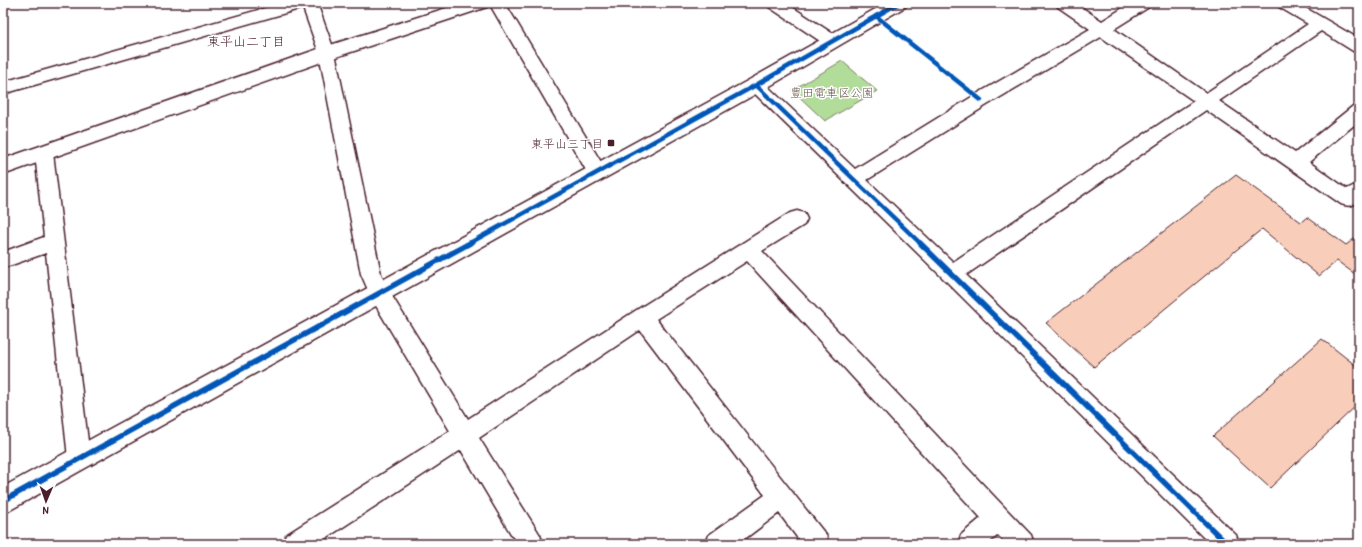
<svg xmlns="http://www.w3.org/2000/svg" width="1362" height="547" viewBox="0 0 1362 547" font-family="'Patrick Hand','Klee One',sans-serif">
	<rect width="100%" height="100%" fill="#fff"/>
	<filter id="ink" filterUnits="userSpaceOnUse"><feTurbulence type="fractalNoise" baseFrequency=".025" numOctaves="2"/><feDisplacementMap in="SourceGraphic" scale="8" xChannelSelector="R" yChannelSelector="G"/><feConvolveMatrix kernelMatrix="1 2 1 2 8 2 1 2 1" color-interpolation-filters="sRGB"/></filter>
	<g filter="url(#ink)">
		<!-- green -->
		<path fill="#b2dc9a" stroke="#7e7e62" d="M 842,61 L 877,91 L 825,121 L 792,90 Z"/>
		<!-- building -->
		<path fill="#f8cdb9" stroke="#4a1f2b" d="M 1236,175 L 1301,222 L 1307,217 L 1346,245 L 1359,235 L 1359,277 L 1337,261 L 1319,276 L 1262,229 L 1094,367 L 1046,323 Z
			M 1322,339 L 1359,368 L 1359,403 L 1270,488 L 1213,436 Z"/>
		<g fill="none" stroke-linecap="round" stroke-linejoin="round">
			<defs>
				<path id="street" d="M 283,3 L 317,3 L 335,53 L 381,274 L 387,288 L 468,419 L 635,311 L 790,213 L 797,211 L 804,213 L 807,219 L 804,225 L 762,251 L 1007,510 L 1031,535 L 1034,544 L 1006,544 L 998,535 L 988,544 L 958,544 L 961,535 L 981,518 L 747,261 L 656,319 L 826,535 L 829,544 L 802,544 L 779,513 L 738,544 L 706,544 L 709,535 L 765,495 L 640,330 L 479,438 L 540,535 L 543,544 L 517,544 L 461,450 L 317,544 L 283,544 L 286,535 L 450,431 L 372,299 L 361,274 L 319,53 L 303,8 L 3,94 L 3,82 Z
					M 489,3 L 505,3 L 604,167 L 606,172 L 604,177 L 597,179 L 590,177 Z
					M 767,3 L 786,3 L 838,37 L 840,41 L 838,45 L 832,47 L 826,45 L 769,7 Z
					M 1056,3 L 1075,3 L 1102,21 L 1131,3 L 1151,3 L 1149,7 L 1114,29 L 1206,93 L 1308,24 L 1279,7 L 1277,3 L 1297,3 L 1359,39 L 1359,53 L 1353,51 L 1321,31 L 1219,101 L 1295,153 L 1353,106 L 1359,104 L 1359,121 L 1309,162 L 1347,189 L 1359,183 L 1359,201 C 1353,206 1349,207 1341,204 L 1206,110 L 966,275 L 1236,535 L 1239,544 L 1210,544 L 945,280 L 750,89 L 747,85 L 750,81 L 756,79 L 762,81 L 855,169 L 975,95 L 1090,29 L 1058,7 ZM 1101,37 L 1194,101 L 953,262 L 867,180 L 987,105 Z
					M 44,146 L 50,148 L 53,153 L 90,458 L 87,466 L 79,469 L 71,466 L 68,458 L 46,253 L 3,268 L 3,252 L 44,237 L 35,153 L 38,148 Z"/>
				<path id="secondary" d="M 462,3 L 490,3 L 487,7 L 333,58 L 3,175 L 3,159 L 321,48 Z
					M 886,3 L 908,3 L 905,7 L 763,90 L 3,514 L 3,487 L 749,80 Z"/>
			</defs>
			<!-- street casing -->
			<use href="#street" stroke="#4a1f2b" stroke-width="3"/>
			<!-- secondary casing -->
			<use href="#secondary" stroke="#4a1f2b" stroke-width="3"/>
			<!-- street -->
			<use href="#street" fill="#fff" fill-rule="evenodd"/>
			<!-- secondary -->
			<use href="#secondary" fill="#fff" fill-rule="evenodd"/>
			<defs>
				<path id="cycleway-far1" d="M 876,16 L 981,100
					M 756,85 L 921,244
					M 468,244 L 756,85 L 899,3"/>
				<path id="cycleway" d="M 920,243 L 1227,544
					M 3,501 L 470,243"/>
			</defs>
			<!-- cycleway-far1 casing -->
			<use href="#cycleway-far1" stroke="#fff" stroke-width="6"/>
			<!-- cycleway casing -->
			<use href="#cycleway" stroke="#fff" stroke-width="8"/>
			<!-- cycleway-far1 -->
			<use href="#cycleway-far1" stroke="#0057b8" stroke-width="4.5"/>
			<!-- cycleway -->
			<use href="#cycleway" stroke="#0057b8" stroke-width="5.5"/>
		</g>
	</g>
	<!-- markers -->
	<rect fill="#4a1f2b" stroke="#fff" stroke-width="1.5" x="607" y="139" width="8" height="8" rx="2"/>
	<g text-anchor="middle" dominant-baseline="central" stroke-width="3" stroke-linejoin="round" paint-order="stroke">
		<!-- park labels -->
		<g font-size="12" fill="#69584c" stroke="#fff">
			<text x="832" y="92">豊田電車区公園</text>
		</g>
		<!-- poi labels -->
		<g font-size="12" fill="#4a1f2b" stroke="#fff" text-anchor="end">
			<text x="603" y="143">東平山三丁目</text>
		</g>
		<!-- neighbourhood labels -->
		<g font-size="13" fill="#4a1f2b" stroke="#fff">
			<text x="246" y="41">東平山二丁目</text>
		</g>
	</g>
	<!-- margin -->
	<rect width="1362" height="547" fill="none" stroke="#fff" stroke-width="16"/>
	<rect x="8" y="8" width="1346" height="531" fill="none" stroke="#4a1f2b" stroke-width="1.5" filter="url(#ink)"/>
	<!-- north arrow -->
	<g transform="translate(46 501) rotate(182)" stroke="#ffffff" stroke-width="3" paint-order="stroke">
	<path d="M0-3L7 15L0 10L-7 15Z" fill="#4a1f2b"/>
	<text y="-6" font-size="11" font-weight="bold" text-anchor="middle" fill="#4a1f2b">N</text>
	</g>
</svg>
